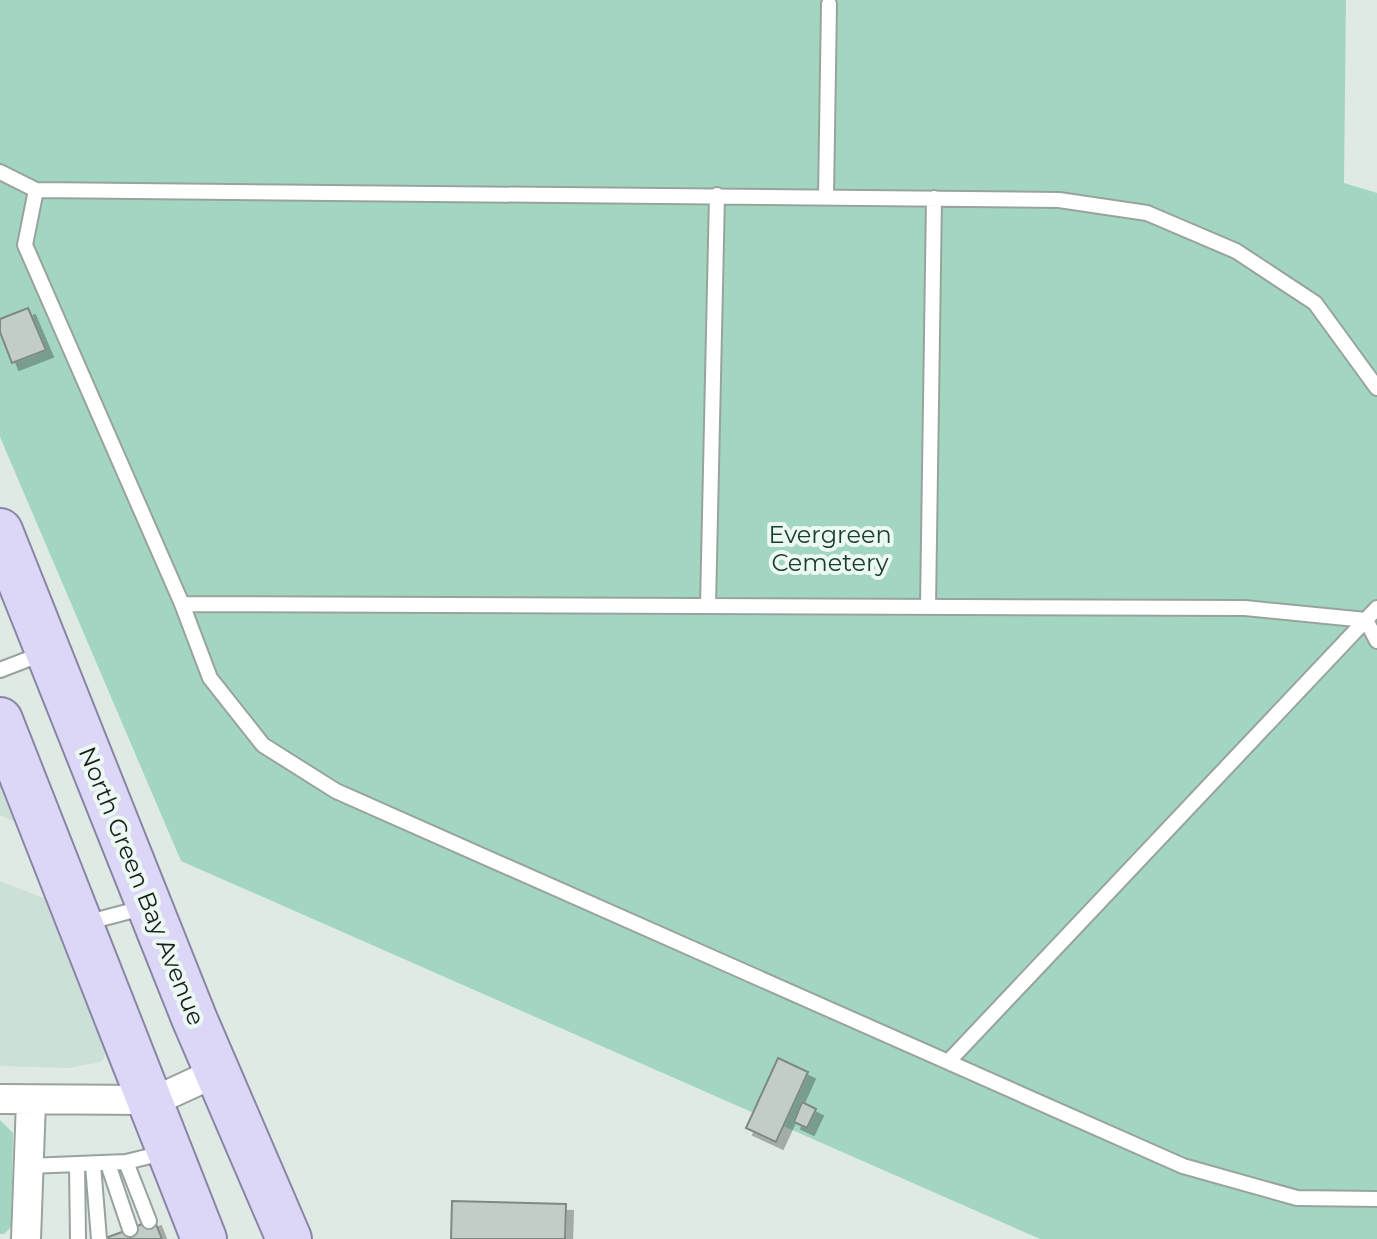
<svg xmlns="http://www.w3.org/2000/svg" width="1377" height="1239" viewBox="0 0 1377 1239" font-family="Montserrat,sans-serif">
	<defs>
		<filter id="shadow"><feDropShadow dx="7" dy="7" stdDeviation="0" flood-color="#0004"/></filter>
	</defs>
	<rect width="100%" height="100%" fill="#dfeae5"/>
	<!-- built -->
	<path fill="#cde0d7" d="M 0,773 L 19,824 L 0,815 Z
		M 0,881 L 49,900 L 106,1045 L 104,1059 L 100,1062 L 69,1068 L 0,1066 Z"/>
	<!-- green -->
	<path fill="#a3d6c0" d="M 0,0 L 1346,0 L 1344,183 L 1377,193 L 1377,1239 L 1040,1239 L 181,861 L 0,437 Z
		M 0,1120 L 13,1133 L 11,1227 L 4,1234 L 0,1234 Z"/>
	<!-- building -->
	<path fill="#c2cdc8" stroke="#7f8984" stroke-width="2" filter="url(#shadow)" d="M 28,308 L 46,350 L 12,363 L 0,332 L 0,319 Z
		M 778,1058 L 808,1072 L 776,1142 L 746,1128 Z
		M 802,1102 L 816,1109 L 807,1128 L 794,1122 Z
		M 452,1201 L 566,1204 L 565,1239 L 451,1239 Z
		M 154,1219 L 162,1239 L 103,1239 L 130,1229 Z"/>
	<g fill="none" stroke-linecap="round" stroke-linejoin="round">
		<defs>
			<path id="service" d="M 0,172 L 36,190 L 1059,200 L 1147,213 L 1236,251 L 1315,303 L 1377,388
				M 36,190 L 25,245 L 182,604 L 210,678 L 263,745 L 336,791 L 1183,1166 L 1297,1198 L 1377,1199
				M 826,196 L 829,4
				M 182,604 L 1245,608 L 1366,620 L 1377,641
				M 708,606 L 717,195
				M 928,607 L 934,198
				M 0,670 L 44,653
				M 85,923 L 146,907
				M 948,1062 L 1377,608
				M 126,1162 L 149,1221
				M 108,1164 L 130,1229
				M 77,1165 L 78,1239
				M 93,1165 L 99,1239
				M 29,1166 L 126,1162 L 167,1152"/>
			<path id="minor" d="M 0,1099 L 148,1100 L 165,1096 L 217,1072
				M 26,1239 L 31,1101"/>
			<path id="primary" d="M 0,531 L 194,1018 L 289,1239
				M 0,720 L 204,1239"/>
		</defs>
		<!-- service casing -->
		<use href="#service" stroke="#98a39e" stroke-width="18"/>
		<!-- minor casing -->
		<use href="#minor" stroke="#98a39e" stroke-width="32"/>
		<!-- primary casing -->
		<use href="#primary" stroke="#8985a6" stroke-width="48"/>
		<!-- service -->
		<use href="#service" stroke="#fff" stroke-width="14"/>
		<!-- minor -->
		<use href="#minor" stroke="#fff" stroke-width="28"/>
		<!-- primary -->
		<use href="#primary" stroke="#ddd7f7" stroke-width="44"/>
	</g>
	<g text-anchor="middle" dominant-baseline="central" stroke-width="8" stroke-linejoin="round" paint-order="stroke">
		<!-- park labels -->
		<g font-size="24" fill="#193d30" stroke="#ecf8f2">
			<text x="830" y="534">Evergreen<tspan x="830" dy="28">Cemetery</tspan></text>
		</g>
		<!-- street labels -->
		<g font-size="24" fill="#191d1c" stroke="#ecf8f2">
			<text transform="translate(142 886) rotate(68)">North Green Bay Avenue</text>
		</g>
	</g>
</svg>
